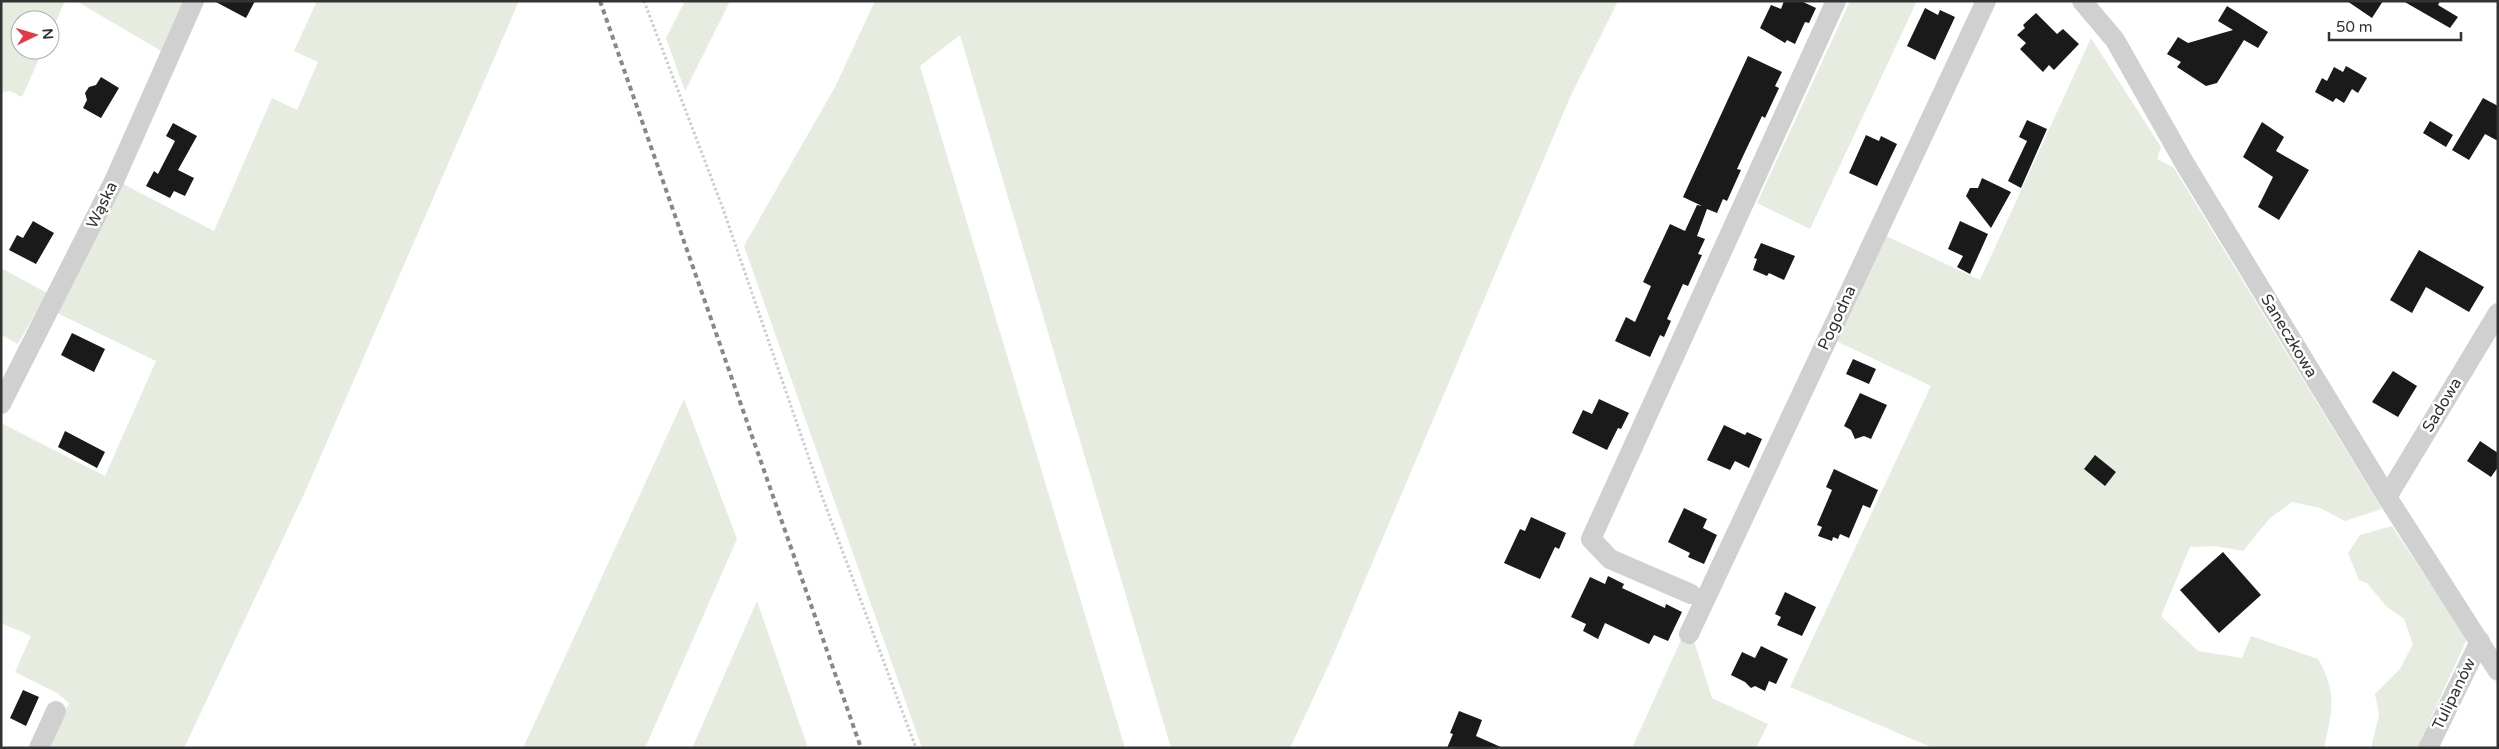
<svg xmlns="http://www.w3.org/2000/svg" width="2499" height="749" viewBox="0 0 2499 749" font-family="'Varela Round',sans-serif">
	<rect width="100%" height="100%" fill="#fff"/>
	<!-- green -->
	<path fill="#e6ecdf" d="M 1,1 L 65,1 L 50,35 L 50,20 L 20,20 L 20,50 L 43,50 L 22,97 L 10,91 L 3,92 L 1,96 Z
		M 76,1 L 186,1 L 163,52 Z
		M 317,1 L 519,1 L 305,492 L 184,748 L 48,748 L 69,703 L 57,693 L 15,672 L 31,636 L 1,623 L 1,423 L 105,476 L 156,361 L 55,312 L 121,183 L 214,231 L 272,98 L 297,110 L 318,62 L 294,51 Z
		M 685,1 L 730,1 L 685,91 L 666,38 Z
		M 875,1 L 1618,1 L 1571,95 L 1331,660 L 1290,748 L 1171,748 L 960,35 L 920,66 L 1125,748 L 922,748 L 744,246 L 835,87 Z
		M 1850,1 L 1917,1 L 1810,229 L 1757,203 Z
		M 2091,38 L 2161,147 L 2157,159 L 2174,168 L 2382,509 L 2345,521 L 2320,508 L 2292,502 L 2269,519 L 2243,551 L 2215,546 L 2190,547 L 2161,616 L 2198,651 L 2242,658 L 2251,636 L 2318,659 C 2338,694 2332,711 2324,748 L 1933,748 L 1790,687 L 1931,386 L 1832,339 L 1882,234 L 1980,280 Z
		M 1,268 L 47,293 L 18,344 L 1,335 Z
		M 684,399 L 737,539 L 645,748 L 523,748 Z
		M 2392,526 L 2467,639 L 2417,748 L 2371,748 L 2379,715 L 2375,694 L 2400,669 L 2413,644 L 2404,619 L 2386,606 L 2367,583 L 2359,580 L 2348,553 L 2360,535 Z
		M 757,601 L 808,748 L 692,748 L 693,746 Z
		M 1682,638 L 1693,638 L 1712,698 L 1768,724 L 1756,748 L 1632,748 Z"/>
	<!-- building -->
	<path fill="#1a1a1a" d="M 214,1 L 255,1 L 246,18 Z
		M 1784,1 L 1801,1 L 1816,8 L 1809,23 L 1805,22 L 1795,44 L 1787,40 L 1785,43 L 1760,28 L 1771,5 L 1781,9 Z
		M 2347,1 L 2383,1 L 2372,18 Z
		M 2403,1 L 2440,1 L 2438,5 L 2458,17 L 2450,28 Z
		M 2227,6 L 2268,32 L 2258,48 L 2244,40 L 2217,83 L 2206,86 L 2177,67 L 2181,62 L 2167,54 L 2178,37 L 2188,43 L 2233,30 L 2218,21 Z
		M 1925,8 L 1938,15 L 1940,10 L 1955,17 L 1935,60 L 1907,46 Z
		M 2036,13 L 2057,34 L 2063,29 L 2079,44 L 2054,70 L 2049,65 L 2043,72 L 2020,49 L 2026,43 L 2017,35 L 2025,28 L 2023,25 Z
		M 1748,56 L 1782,72 L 1775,86 L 1779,88 L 1765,118 L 1762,116 L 1744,154 L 1737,169 L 1741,170 L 1727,201 L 1723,199 L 1717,213 L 1707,209 L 1697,236 L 1705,239 L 1698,254 L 1702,255 L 1688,286 L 1683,284 L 1667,319 L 1671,321 L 1664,337 L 1660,335 L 1650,357 L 1615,341 L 1626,317 L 1635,322 L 1651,286 L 1643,282 L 1670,224 L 1685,231 L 1697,205 L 1702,206 L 1683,197 Z
		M 2346,66 L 2367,78 L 2358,93 L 2352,89 L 2344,103 L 2336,98 L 2333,102 L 2315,92 L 2322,78 L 2327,81 L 2334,67 L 2343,72 Z
		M 101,77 L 119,88 L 101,118 L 83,108 L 87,100 L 85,93 L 89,87 L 96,85 Z
		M 2483,98 L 2498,106 L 2498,141 L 2485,134 L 2469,160 L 2452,150 Z
		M 2027,120 L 2047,129 L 2021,188 L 2008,181 L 2027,141 L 2019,137 Z
		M 2430,121 L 2453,135 L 2446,147 L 2423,133 Z
		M 2262,122 L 2284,137 L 2276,151 L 2309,170 L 2279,220 L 2258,207 L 2273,177 L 2243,157 Z
		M 173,123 L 197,136 L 178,170 L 194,178 L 185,196 L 174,191 L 170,198 L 146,186 L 154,171 L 158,174 L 175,141 L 166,136 Z
		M 1866,135 L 1879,141 L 1881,136 L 1897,144 L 1877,186 L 1849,173 Z
		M 1982,178 L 2011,192 L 1991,228 L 1966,196 L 1970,188 L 1978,188 Z
		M 33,221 L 54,233 L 36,264 L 9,250 L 17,235 L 23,238 Z
		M 1960,221 L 1988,234 L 1970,274 L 1957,267 L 1963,256 L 1948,249 Z
		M 1761,243 L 1795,256 L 1784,280 L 1769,273 L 1767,276 L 1753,270 L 1757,259 L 1754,258 Z
		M 2419,250 L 2484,287 L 2469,312 L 2426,287 L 2412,313 L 2390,300 Z
		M 72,333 L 105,349 L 94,372 L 61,355 Z
		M 1853,359 L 1876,369 L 1869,384 L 1846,374 Z
		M 2393,371 L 2417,386 L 2398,417 L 2372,402 Z
		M 1860,393 L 1887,405 L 1871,439 L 1864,436 L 1855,439 L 1851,430 L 1844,426 Z
		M 1599,399 L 1629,413 L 1621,429 L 1618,428 L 1607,450 L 1572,433 L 1583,410 L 1592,414 Z
		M 1724,425 L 1745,435 L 1747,432 L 1762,439 L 1749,468 L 1735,461 L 1730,470 L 1707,460 Z
		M 65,431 L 105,452 L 97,468 L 58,447 Z
		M 2480,441 L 2498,453 L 2498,467 L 2491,477 L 2467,461 Z
		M 2095,455 L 2116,472 L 2105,486 L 2084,469 Z
		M 1834,469 L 1878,490 L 1870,508 L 1863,505 L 1849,538 L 1840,534 L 1838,539 L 1833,537 L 1832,541 L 1818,536 L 1822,527 L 1817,525 L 1832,490 L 1826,487 Z
		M 1684,508 L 1707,519 L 1703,528 L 1717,535 L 1704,564 L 1688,557 L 1690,553 L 1668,542 Z
		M 1531,517 L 1566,533 L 1559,549 L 1555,547 L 1540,579 L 1504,563 L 1520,529 L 1525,531 Z
		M 2223,552 L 2261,595 L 2219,633 L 2180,590 Z
		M 1608,576 L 1624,584 L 1622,588 L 1665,608 L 1666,604 L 1682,612 L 1668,641 L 1654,635 L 1649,644 L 1605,623 L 1598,639 L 1583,631 L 1586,624 L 1571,617 L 1590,577 L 1605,584 Z
		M 1785,592 L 1816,607 L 1802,636 L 1777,625 L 1781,617 L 1775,614 Z
		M 1761,646 L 1788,659 L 1776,684 L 1769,681 L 1765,691 L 1755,686 L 1751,688 L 1745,682 L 1731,675 L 1742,652 L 1755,658 Z
		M 23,690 L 39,697 L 26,726 L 10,718 Z
		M 1459,711 L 1482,720 L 1476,736 L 1503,748 L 1447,748 L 1453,734 L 1450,733 Z"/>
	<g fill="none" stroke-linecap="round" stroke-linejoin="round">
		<!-- path -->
		<path stroke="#cdcdcd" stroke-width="3" stroke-dasharray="2.5 2.5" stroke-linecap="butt" d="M 644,1 L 722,206 L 823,499 L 916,748"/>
		<!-- minor -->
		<path stroke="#d0d0d0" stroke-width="20" d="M 2082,1 L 2115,40 L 2185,164 L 2387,497 L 2498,671
			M 1,404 L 114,181 L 194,1
			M 2387,497 L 2498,313
			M 1691,594 L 1610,559 L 1591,539 L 1836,1
			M 1689,634 L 1986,1
			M 39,748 L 56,711
			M 2428,748 L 2480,641"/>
		<!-- rail -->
		<path stroke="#888" stroke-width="4" stroke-dasharray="5 4" stroke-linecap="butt" d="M 600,1 L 861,748"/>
	</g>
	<g text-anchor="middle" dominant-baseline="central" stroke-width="5" stroke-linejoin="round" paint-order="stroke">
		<!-- street labels -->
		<g font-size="16" fill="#333" stroke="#fff">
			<text transform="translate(102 205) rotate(-64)">Wąska</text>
			<text transform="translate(1837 318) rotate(-65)">Pogodna</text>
			<text transform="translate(2289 336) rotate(59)">Saneczkowa</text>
			<text transform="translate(2442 405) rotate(-59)">Sadowa</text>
			<text transform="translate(2454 694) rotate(-64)">Tulipanów</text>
		</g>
	</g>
	<!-- border -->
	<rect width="2499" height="749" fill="none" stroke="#333333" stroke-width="5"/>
	<!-- north arrow -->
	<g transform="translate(35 35) rotate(85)"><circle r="24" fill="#ffffff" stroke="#adadad"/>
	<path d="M0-4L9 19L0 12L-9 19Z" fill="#e63946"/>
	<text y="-8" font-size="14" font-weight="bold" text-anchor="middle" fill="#333333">N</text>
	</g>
	<!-- scale -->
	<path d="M2329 32v8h132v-8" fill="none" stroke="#333333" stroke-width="2.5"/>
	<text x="2336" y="32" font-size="15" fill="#333333" stroke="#ffffff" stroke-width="4" paint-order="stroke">50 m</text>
</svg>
